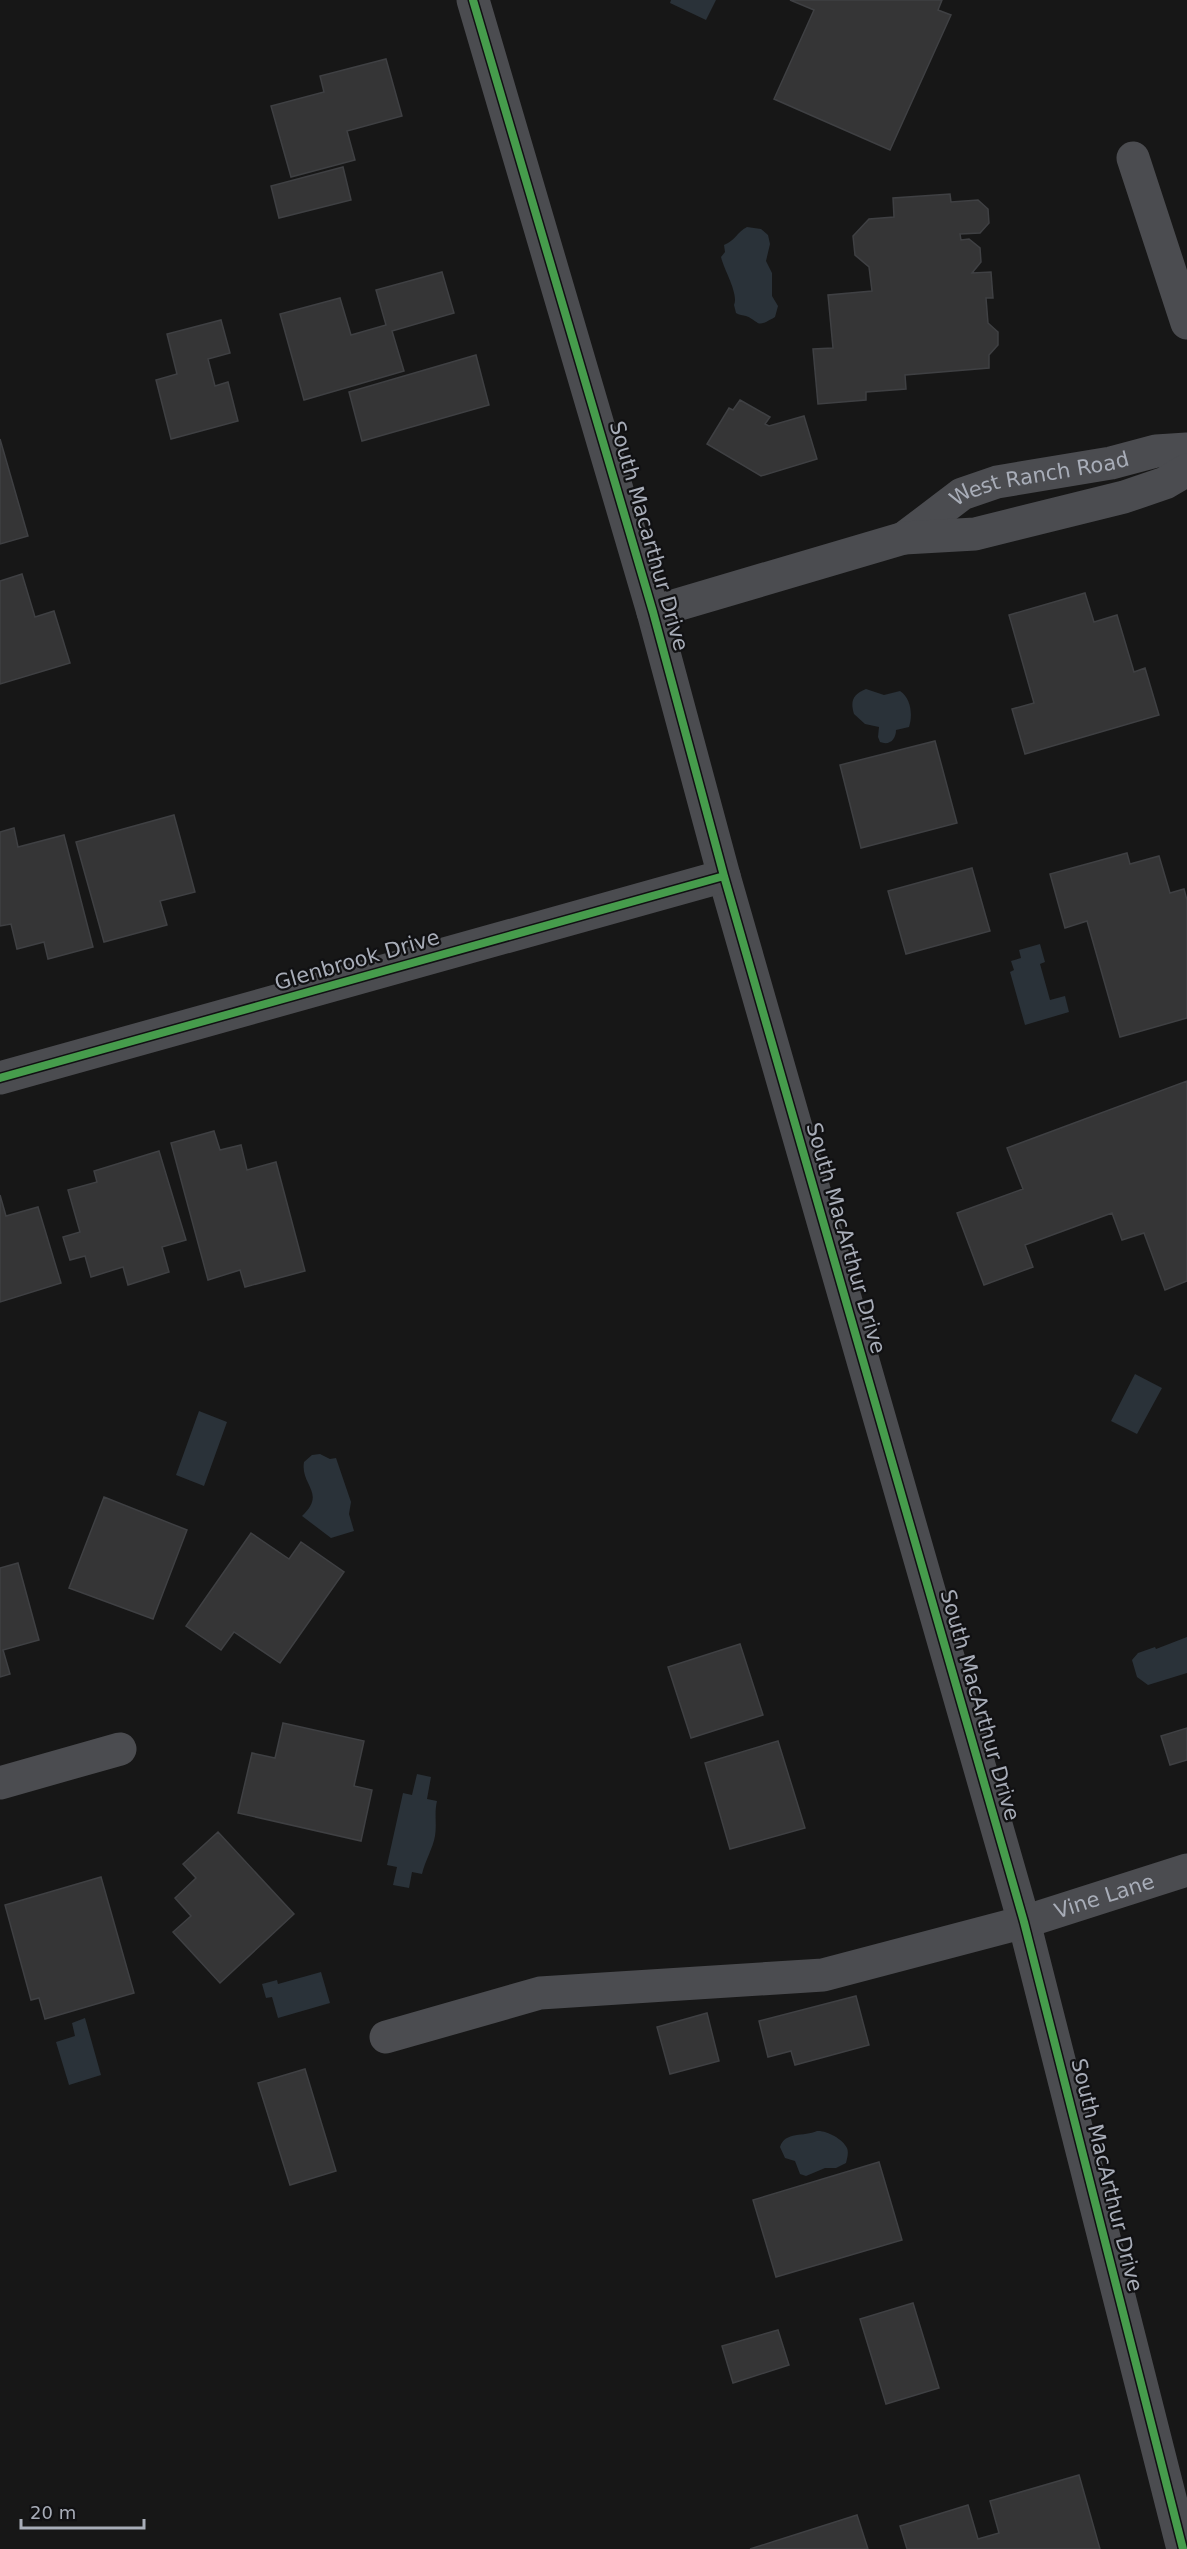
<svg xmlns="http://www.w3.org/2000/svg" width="1187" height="2549" viewBox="0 0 1187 2549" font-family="'DejaVu Sans',sans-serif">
	<rect width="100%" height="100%" fill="#171717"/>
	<!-- water -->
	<path fill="#2a3239" d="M 671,0 L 716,0 L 706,20 L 670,3 Z
		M 747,227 L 761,229 L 768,235 L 770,244 L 766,261 L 772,273 L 772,296 L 778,306 L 775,317 C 755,329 761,322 746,316 C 743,315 739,315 736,313 L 734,305 C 739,294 724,270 721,257 L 725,252 L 724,245 C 736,240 737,232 747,227 Z
		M 866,689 L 884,695 L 900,691 C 911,698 913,715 909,727 L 896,730 C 896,739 890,746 880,742 L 878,737 L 879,727 L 865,724 L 854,714 C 850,701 853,694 866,689 Z
		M 1040,944 L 1045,962 L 1040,964 L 1050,1000 L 1065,996 L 1069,1012 L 1025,1025 L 1010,972 L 1014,970 L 1011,961 L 1021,958 L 1019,950 Z
		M 1135,1374 L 1162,1388 L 1137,1434 L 1111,1421 Z
		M 199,1411 L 227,1422 L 204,1486 L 176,1475 Z
		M 320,1454 L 330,1459 L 336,1458 L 351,1502 L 349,1514 L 354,1531 L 331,1538 L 302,1516 C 327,1493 300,1485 304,1462 L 312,1455 Z
		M 1187,1637 L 1187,1673 L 1148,1685 L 1137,1677 L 1132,1660 L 1138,1653 L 1155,1647 L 1156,1649 Z
		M 417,1774 L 431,1777 L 427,1799 L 437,1801 C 434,1813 437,1824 435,1836 C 433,1848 425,1861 422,1874 L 412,1872 L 409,1888 L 393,1885 L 397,1867 L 387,1865 L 403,1793 L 412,1795 Z
		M 321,1972 L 330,2003 L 278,2018 L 272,1997 L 266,1998 L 262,1984 L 277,1980 L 278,1984 Z
		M 85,2018 L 101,2075 L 69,2085 L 56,2042 L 75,2036 L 72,2023 Z
		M 817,2131 C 826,2130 843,2139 847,2148 C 849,2153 847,2158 846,2163 L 836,2168 L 825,2168 L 806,2176 L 800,2174 L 795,2161 L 785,2158 L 780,2147 C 785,2131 804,2137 817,2131 Z"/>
	<!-- building -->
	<path fill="#353536" stroke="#3f4043" stroke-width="1.5" d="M 790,0 L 942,0 L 938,10 L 951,15 L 890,150 L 774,99 L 814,10 Z
		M 386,59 L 402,116 L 347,131 L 355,160 L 291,177 L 271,106 L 324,92 L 320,76 Z
		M 343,167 L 351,200 L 279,218 L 271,186 Z
		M 950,194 L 951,202 L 978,200 L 988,209 L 989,223 L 980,233 L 960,234 L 961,240 L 969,239 L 980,248 L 981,262 L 972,273 L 991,272 L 993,298 L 986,298 L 988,323 L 998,332 L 998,345 L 989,355 L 989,368 L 905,375 L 906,389 L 866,392 L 866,400 L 818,404 L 813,349 L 833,348 L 828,295 L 872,291 L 869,267 L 855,255 L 853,236 L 869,219 L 894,217 L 893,198 Z
		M 442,272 L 454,313 L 392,331 L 404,371 L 304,400 L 280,314 L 340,298 L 351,335 L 386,325 L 376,290 Z
		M 221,320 L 230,353 L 208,359 L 215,386 L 228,382 L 238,421 L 171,439 L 156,380 L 177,374 L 167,334 Z
		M 476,355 L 489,405 L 362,441 L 349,392 Z
		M 740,400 L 770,417 L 765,424 L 769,426 L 804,416 L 817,459 L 761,476 L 707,444 L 729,408 L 733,410 Z
		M 0,439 L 28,536 L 0,544 Z
		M 22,574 L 35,617 L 54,611 L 70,663 L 0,684 L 0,581 Z
		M 1085,593 L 1094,622 L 1117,615 L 1134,672 L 1145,668 L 1159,715 L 1025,754 L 1012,709 L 1034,703 L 1009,615 Z
		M 935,741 L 957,823 L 861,848 L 840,765 Z
		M 174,815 L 195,892 L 160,901 L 167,925 L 104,942 L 76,842 Z
		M 14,828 L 18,847 L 64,835 L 93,947 L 48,959 L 44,942 L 17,949 L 11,924 L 0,926 L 0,832 Z
		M 1127,853 L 1130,864 L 1159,856 L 1170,893 L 1184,889 L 1187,900 L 1187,1018 L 1120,1037 L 1087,921 L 1065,928 L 1050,874 Z
		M 972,868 L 990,931 L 906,954 L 888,891 Z
		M 1187,1081 L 1187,1281 L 1165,1290 L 1144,1233 L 1122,1240 L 1112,1213 L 1025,1245 L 1033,1267 L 984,1285 L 957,1213 L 1023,1189 L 1007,1148 Z
		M 214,1131 L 220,1150 L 241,1145 L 247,1170 L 276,1162 L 305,1271 L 245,1287 L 240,1270 L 208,1280 L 171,1143 Z
		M 159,1151 L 186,1240 L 162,1247 L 169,1272 L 128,1285 L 123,1267 L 91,1277 L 85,1256 L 70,1260 L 63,1237 L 80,1232 L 68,1190 L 97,1182 L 94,1171 Z
		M 0,1195 L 6,1216 L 38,1207 L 61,1283 L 0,1302 Z
		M 104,1497 L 187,1530 L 153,1619 L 69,1588 Z
		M 251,1533 L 289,1559 L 301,1542 L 344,1572 L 280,1663 L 234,1632 L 221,1650 L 186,1626 Z
		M 18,1563 L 39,1640 L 3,1650 L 10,1674 L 0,1677 L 0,1568 Z
		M 740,1644 L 763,1715 L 691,1738 L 668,1667 Z
		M 283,1723 L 364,1741 L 354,1786 L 372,1790 L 361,1841 L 238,1813 L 252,1753 L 275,1758 Z
		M 1187,1728 L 1187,1760 L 1170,1765 L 1161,1736 Z
		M 778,1741 L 805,1828 L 730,1849 L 705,1763 Z
		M 218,1832 L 294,1914 L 220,1983 L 173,1932 L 191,1916 L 175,1898 L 196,1878 L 183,1864 Z
		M 101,1877 L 134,1993 L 45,2019 L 39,1998 L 31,2000 L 5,1905 Z
		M 856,1996 L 869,2045 L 795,2065 L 791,2051 L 768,2057 L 759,2021 Z
		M 707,2013 L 719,2061 L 670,2074 L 657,2027 Z
		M 305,2069 L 336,2171 L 290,2185 L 258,2083 Z
		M 879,2162 L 902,2240 L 776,2277 L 753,2200 Z
		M 913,2303 L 939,2388 L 886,2404 L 860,2319 Z
		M 778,2330 L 789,2365 L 733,2383 L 722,2346 Z
		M 1079,2475 L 1100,2549 L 907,2549 L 900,2526 L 968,2505 L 978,2539 L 999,2533 L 990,2501 Z
		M 857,2515 L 868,2549 L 750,2549 Z"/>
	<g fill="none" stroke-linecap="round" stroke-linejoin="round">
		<!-- minor -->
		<g stroke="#4b4c50" stroke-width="33">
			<path d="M 473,0 L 653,612 L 724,876 L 1024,1922 L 1183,2549"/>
			<path d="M 1133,158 L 1187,323"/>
			<path id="s1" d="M 904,538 L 962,494 L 997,482 L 1111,463 L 1156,451 L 1187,449"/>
			<path d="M 653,612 L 904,538 L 975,534 L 1124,497 L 1165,483 L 1187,470"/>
			<path d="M 0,1078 L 724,876"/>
			<path d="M 0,1783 L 120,1749"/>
			<path id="s2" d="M 386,2037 L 540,1993 L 823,1975 L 1024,1922 L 1187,1870"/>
		</g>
		<defs>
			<path id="cycleway" d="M 473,0 L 653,612 L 724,876 L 1024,1922 L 1183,2549
				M 0,1078 L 724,876"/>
		</defs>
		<!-- cycleway casing -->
		<use href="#cycleway" stroke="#111113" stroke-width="11"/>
		<!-- cycleway -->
		<use href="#cycleway" stroke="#469c4c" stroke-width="8"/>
	</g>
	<g text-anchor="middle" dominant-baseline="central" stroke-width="4.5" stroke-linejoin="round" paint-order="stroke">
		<!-- street labels -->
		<g font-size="21" fill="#a8adb8" stroke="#111113">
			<text stroke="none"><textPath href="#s1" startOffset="152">West Ranch Road</textPath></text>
			<text transform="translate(649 536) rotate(74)">South Macarthur Drive</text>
			<text transform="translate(357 960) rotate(-16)">Glenbrook Drive</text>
			<text transform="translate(846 1238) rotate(74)">South MacArthur Drive</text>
			<text transform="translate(980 1705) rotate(74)">South MacArthur Drive</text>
			<text stroke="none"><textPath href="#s2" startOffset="736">Vine Lane</textPath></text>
			<text transform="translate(1107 2175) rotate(76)">South MacArthur Drive</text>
		</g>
	</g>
	<!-- scale -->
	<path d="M21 2519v9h123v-9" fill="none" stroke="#a8adb8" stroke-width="3"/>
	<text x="30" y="2519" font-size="18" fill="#a8adb8" stroke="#111113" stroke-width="4.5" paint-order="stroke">20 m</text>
</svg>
